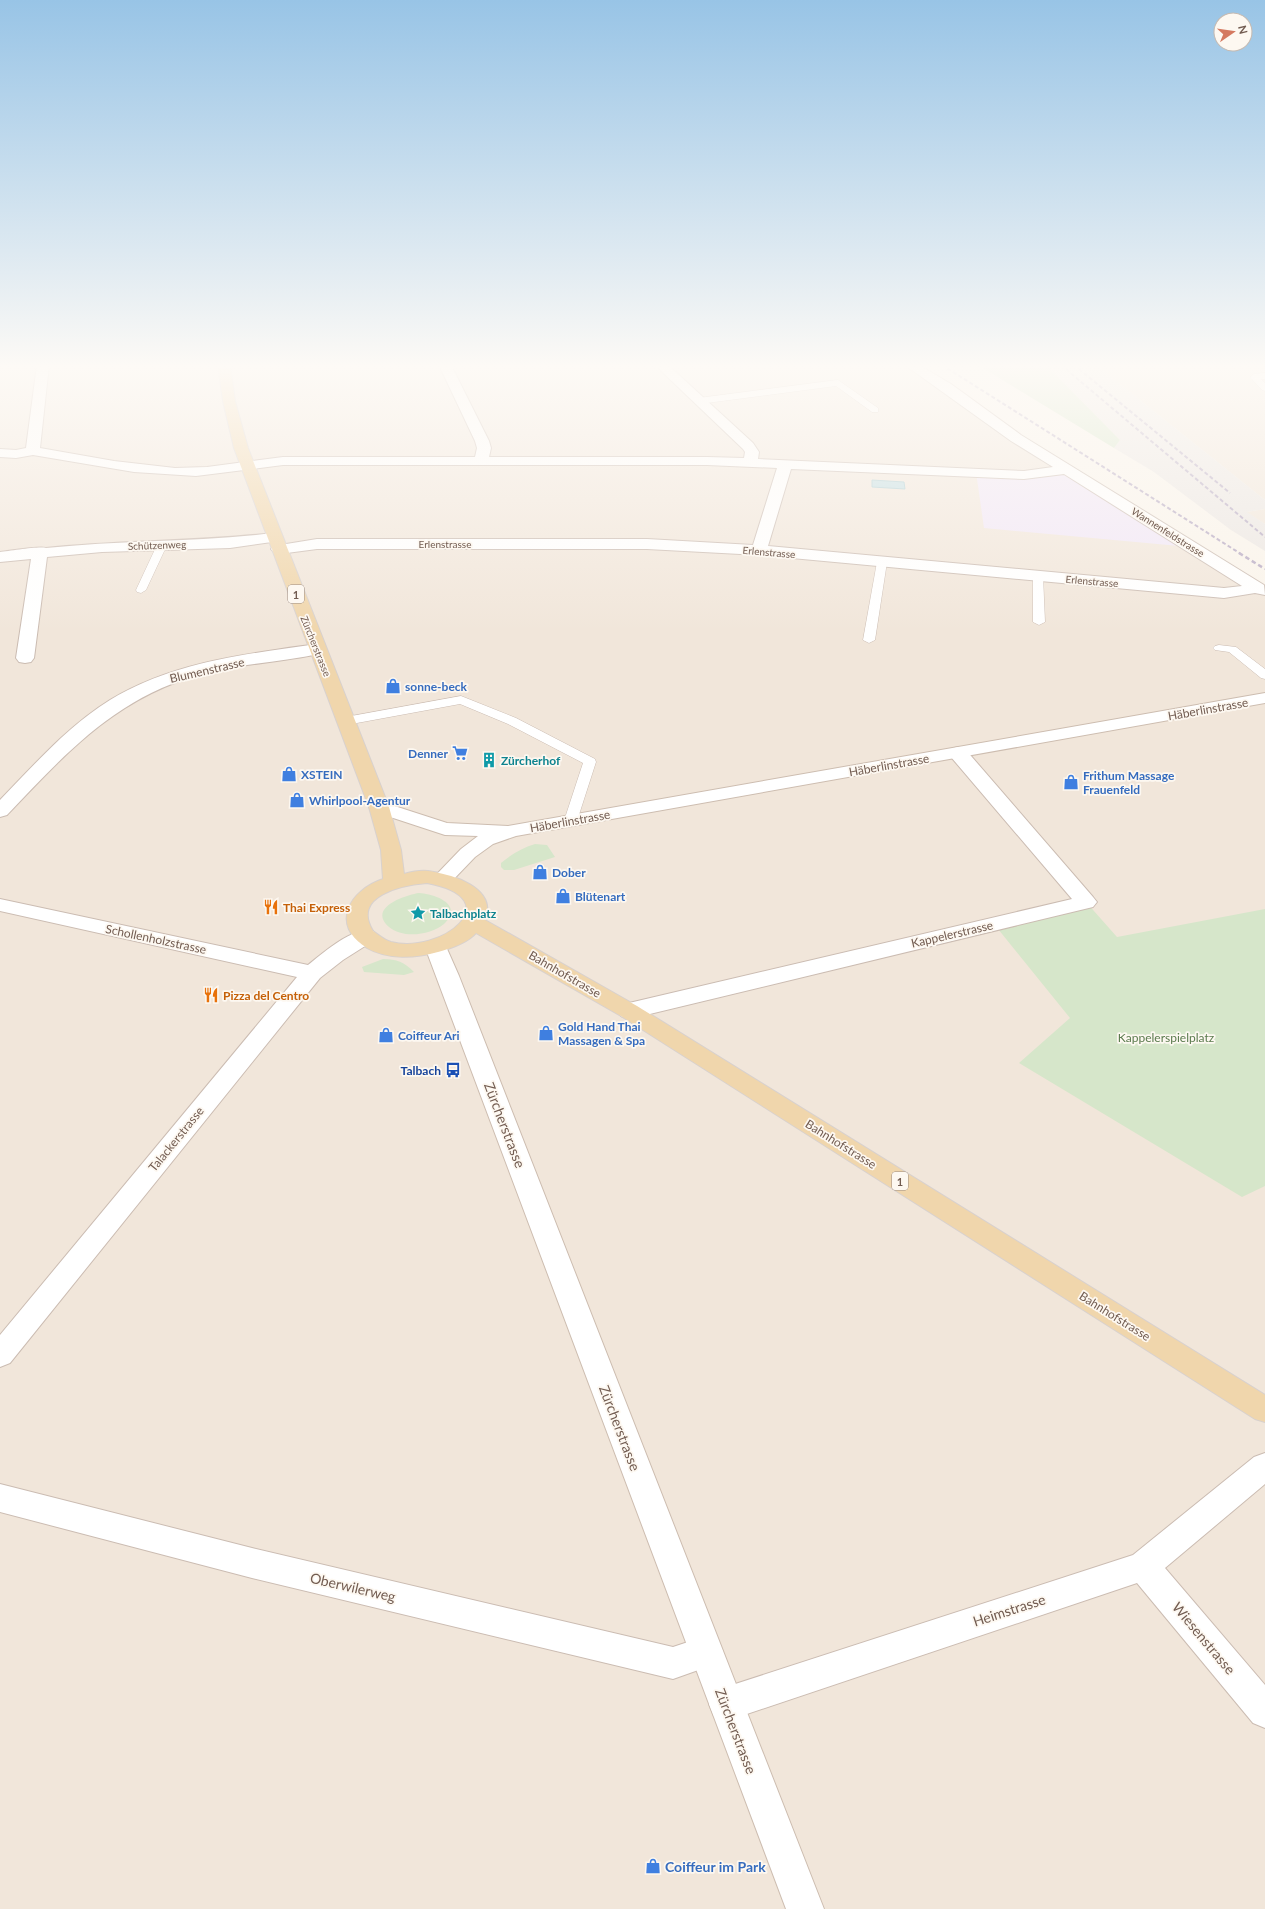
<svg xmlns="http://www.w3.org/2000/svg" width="1265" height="1909" viewBox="0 0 1265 1909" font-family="Lato,sans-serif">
	<rect width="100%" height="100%" fill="#faf4eb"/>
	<!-- residential -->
	<path fill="#f1e6da" d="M 0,365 L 911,365 L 1190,547 L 1265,592 L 1265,1909 L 0,1909 Z
		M 1096,365 L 1265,365 L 1265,500 Z
		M 1265,509 L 1265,524 L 1246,512 Z"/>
	<!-- industrial -->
	<path fill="#ece7e3" d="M 1046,365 L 1096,365 L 1265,500 L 1265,509 L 1247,512 L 1265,524 L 1265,551 L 1231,530 L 1154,472 L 1114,448 L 1120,440 Z"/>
	<!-- education -->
	<path fill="#f1e7f7" d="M 1067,469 L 1190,547 L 984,528 L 976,472 L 1024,475 Z"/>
	<!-- green -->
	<path fill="#d6e6ca" d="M 978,365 L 1046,365 L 1120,440 L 1114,448 Z
		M 535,844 L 547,845 L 555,857 L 514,870 L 504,870 L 501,867 L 501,863 C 512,854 522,848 535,844 Z
		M 419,893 C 434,894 465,904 444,924 C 431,935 403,939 389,927 C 367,908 405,895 419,893 Z
		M 1086,902 L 1117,937 L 1265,909 L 1265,1186 L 1242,1197 L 1019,1063 L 1070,1018 L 994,924 Z
		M 383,959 C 397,959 404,962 414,972 L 404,975 L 364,972 L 362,967 Z"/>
	<!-- water -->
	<path fill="#c1dde2" stroke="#a9ccd2" d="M 872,480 L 904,482 L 905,489 L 872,487 Z"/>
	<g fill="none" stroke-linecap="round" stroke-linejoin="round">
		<defs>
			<path id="lane" d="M 1265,373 L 1265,379 L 1261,379 L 1265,383 L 1265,391 L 1262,390 L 1250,377 L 1254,374 Z
				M 838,380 L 878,408 L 878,412 L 872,412 L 836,386 L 699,404 L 695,401 L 699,398 Z
				M 162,542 L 167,545 L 146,590 L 141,593 L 137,592 L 136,590 L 157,545 Z
				M 882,559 L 887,562 L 875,640 L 869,643 L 863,640 L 877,562 Z
				M 1038,573 L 1043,576 L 1045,622 L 1039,625 L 1033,622 L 1033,576 Z
				M 1219,645 L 1236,647 L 1265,669 L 1265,679 L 1261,678 L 1229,652 L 1215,650 L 1213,648 L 1215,646 Z
				M 461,696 L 516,718 L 595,759 L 596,762 L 576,824 L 566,824 L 564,821 L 583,763 L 508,724 L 460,704 L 346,725 L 340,721 L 346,717 Z"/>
			<path id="street" d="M 37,365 L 49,365 L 40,448 L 114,461 L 175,468 L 207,467 L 283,457 L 475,457 L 477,448 L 475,441 L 439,365 L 451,365 L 489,441 L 491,448 L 489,457 L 707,457 L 744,458 L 745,452 L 743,449 L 655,365 L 668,365 L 753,443 L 759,452 L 758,459 L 1024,471 L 1053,467 L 1011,441 L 905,365 L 919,365 L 951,384 L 1021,435 L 1264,585 L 1265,595 L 1255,593 L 1224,598 L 759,555 L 647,549 L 317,549 L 279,554 L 274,552 L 271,549 L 274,546 L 317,539 L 647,539 L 753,545 L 777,468 L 707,465 L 283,465 L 196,476 L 134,472 L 33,455 L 16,458 L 0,457 L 0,449 L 16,450 L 26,448 ZM 791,469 L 1024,479 L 1064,474 L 1242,586 L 1224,588 L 768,546 Z
				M 274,533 L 279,535 L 282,538 L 279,541 L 230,548 L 102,552 L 47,557 L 34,658 L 31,662 L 25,663 L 19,662 L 16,658 L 31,559 L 0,562 L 0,552 C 10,551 39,546 46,548 C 122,540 198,542 274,533 Z
				M 317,644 L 323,645 L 326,649 L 323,653 C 285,662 245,663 206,673 C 118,695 67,752 7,815 L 0,817 L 0,800 C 34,765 68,726 110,700 C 173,662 246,654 317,644 Z
				M 958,747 L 965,749 L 1093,897 L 1097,902 L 1093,907 L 629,1019 L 621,1016 L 618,1011 L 621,1006 L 629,1003 L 1072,899 L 951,757 L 949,753 L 951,749 Z
				M 0,899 L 308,965 C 323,953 353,926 373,931 L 376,936 L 373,941 L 343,960 L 320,978 L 10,1363 L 0,1367 L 0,1335 L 297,977 L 0,911 Z
				M 1265,1453 L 1265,1484 L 1165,1568 L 1265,1685 L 1265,1728 L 1253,1723 L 1137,1583 L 726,1721 L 714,1716 L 709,1704 L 714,1692 L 726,1687 L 1133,1555 L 1254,1457 Z
				M 0,1484 L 252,1548 L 673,1647 L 706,1636 L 718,1641 L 723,1652 L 718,1663 L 673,1679 L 252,1578 L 0,1512 Z"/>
			<path id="secondary" d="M 1265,693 L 1265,703 L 516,836 L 493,844 L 475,857 L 450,883 L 443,885 L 436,883 L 433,879 L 436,875 L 461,849 L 478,836 L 445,835 L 372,811 L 369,807 L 372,803 L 379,801 L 447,823 L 508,826 Z
				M 436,940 L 444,942 L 459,976 L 824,1909 L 786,1909 L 425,947 L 428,942 Z"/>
			<path id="primary" d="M 218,365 L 230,365 L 235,401 L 248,448 L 389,807 L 401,850 L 404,874 C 411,872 420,870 428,871 C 452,874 498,888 485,920 L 637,1006 L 1265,1395 L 1265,1422 L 1255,1419 L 621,1016 L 476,933 C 467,943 452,948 438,952 C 416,958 388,960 367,948 C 329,925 350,890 383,879 L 381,850 L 369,807 L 234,448 L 223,401 ZM 427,883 C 512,899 441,955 391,942 C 384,940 379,935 373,931 C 351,895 403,885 427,883 Z"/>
		</defs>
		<!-- lane casing -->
		<use href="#lane" stroke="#cbbcb2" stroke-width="1"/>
		<!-- street casing -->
		<use href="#street" stroke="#cbbcb2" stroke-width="2"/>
		<!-- secondary casing -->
		<use href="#secondary" stroke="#cdbdb0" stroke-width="2"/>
		<!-- primary casing -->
		<use href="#primary" stroke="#d8d1ce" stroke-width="2"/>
		<!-- lane -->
		<use href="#lane" fill="#fff" fill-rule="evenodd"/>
		<!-- street -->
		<use href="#street" fill="#fff" fill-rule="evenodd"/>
		<!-- secondary -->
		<use href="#secondary" fill="#fff" fill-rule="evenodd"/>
		<!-- primary -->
		<use href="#primary" fill="#f0d6ac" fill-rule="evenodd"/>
		<!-- rail-far1 -->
		<path stroke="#b7aac3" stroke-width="2" stroke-dasharray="4 2.5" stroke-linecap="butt" d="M 942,365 L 1241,554
			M 1061,365 L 1265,537
			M 1074,365 L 1230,493"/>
		<!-- rail -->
		<path stroke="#b7aac3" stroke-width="2.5" stroke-dasharray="4.5 3" stroke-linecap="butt" d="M 1239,553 L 1265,569"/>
	</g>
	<!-- sky -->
	<linearGradient id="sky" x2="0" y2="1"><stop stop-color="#98c4e6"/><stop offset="0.58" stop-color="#fdfaf6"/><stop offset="1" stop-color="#fdfaf6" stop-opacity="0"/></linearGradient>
	<rect width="1265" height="632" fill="url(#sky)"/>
	<!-- icons -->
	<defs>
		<symbol id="shop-bare" viewBox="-9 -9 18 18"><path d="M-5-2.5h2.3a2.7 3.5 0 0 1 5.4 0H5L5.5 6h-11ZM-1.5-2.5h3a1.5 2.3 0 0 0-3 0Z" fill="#3f7fe0" stroke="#fdf8f1" stroke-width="2.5" paint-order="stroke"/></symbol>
		<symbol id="supermarket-bare" viewBox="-9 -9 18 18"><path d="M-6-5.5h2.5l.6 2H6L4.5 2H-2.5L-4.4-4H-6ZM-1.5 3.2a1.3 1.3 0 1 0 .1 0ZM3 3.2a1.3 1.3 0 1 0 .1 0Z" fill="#3f7fe0" stroke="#fdf8f1" stroke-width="2.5" paint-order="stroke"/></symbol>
		<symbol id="building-bare" viewBox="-9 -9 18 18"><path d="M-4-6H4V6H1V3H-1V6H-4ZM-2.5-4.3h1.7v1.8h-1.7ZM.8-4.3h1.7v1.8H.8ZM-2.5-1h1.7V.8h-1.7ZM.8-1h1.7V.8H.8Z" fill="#0f9aa8" stroke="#fdf8f1" stroke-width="2.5" paint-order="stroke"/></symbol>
		<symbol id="restaurant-bare" viewBox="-9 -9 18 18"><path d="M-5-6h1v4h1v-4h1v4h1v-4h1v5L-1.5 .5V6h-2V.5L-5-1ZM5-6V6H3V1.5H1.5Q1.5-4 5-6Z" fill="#e8710a" stroke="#fdf8f1" stroke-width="2.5" paint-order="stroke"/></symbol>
		<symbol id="sight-bare" viewBox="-9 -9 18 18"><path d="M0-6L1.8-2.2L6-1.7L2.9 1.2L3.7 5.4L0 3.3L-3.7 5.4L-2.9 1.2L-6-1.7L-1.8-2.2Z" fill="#0f9aa8" stroke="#fdf8f1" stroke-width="2.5" paint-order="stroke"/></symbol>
		<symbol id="bus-bare" viewBox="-9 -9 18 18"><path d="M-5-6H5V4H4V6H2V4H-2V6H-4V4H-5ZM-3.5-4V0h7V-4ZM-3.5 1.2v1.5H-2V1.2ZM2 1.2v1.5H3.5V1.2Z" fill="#1a4fb4" stroke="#fdf8f1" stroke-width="2.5" paint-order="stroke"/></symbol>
	</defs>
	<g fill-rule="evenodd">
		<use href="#shop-bare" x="382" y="675" width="22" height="22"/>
		<use href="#supermarket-bare" x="449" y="742" width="22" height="22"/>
		<use href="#building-bare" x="478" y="749" width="22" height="22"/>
		<use href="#shop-bare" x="278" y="763" width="22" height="22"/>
		<use href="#shop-bare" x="1060" y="771" width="22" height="22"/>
		<use href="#shop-bare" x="286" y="789" width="22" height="22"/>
		<use href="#shop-bare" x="529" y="861" width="22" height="22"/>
		<use href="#shop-bare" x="552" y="885" width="22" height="22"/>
		<use href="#restaurant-bare" x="260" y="896" width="22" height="22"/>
		<use href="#sight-bare" x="407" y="902" width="22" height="22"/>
		<use href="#restaurant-bare" x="200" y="984" width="22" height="22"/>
		<use href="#shop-bare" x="535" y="1022" width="22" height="22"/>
		<use href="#shop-bare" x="375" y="1024" width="22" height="22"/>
		<use href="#bus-bare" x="442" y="1059" width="22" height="22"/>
		<use href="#shop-bare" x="642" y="1855" width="22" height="22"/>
	</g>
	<g text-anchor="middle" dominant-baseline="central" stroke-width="3.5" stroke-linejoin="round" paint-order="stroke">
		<!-- far-street labels -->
		<g font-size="10" fill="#725c51" stroke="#fdf8f1">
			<text transform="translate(1168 532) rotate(32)">Wannenfeldstrasse</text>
			<text x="445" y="544">Erlenstrasse</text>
			<text transform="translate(157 545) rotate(-2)">Schützenweg</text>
			<text transform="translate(769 552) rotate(5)">Erlenstrasse</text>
			<text transform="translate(1092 581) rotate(5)">Erlenstrasse</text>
			<text transform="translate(316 646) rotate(68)">Zürcherstrasse</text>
		</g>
		<!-- shield labels -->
		<g fill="#fdf8f1" stroke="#9c8b81" stroke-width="1">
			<rect x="288" y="585" width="16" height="18" rx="3"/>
			<rect x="892" y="1172" width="16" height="18" rx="3"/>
		</g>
		<g font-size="11" font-weight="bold" fill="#725c51">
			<text x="296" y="594">1</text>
			<text x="900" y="1181">1</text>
		</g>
		<!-- street labels -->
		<g font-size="12" fill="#725c51" stroke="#fdf8f1">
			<text transform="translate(207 670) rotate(-13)">Blumenstrasse</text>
			<text transform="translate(1208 709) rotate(-10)">Häberlinstrasse</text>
			<text transform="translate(889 765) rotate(-10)">Häberlinstrasse</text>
			<text transform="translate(570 821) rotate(-10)">Häberlinstrasse</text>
			<text transform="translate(952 934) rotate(-13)">Kappelerstrasse</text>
			<text transform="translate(156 939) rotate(12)">Schollenholzstrasse</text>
			<text transform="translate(565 974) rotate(30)">Bahnhofstrasse</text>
			<text transform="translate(176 1139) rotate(-51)">Talackerstrasse</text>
			<text transform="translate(841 1144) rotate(32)">Bahnhofstrasse</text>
			<text transform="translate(1115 1316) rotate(32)">Bahnhofstrasse</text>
		</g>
		<!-- shop labels -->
		<g font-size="12" font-weight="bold" fill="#366cbe" stroke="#fdf8f1" text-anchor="start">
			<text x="405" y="686">sonne-beck</text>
			<text x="448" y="753" text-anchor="end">Denner</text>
			<text x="301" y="774">XSTEIN</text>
			<text x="1083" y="775">Frithum Massage<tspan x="1083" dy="14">Frauenfeld</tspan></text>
			<text x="309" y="800">Whirlpool-Agentur</text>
			<text x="552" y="872">Dober</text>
			<text x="575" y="896">Blütenart</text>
			<text x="558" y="1026">Gold Hand Thai<tspan x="558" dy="14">Massagen &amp; Spa</tspan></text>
			<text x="398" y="1035">Coiffeur Ari</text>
		</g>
		<!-- culture labels -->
		<g font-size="12" font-weight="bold" fill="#0d838f" stroke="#fdf8f1" text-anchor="start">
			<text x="501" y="760">Zürcherhof</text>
			<text x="430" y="913">Talbachplatz</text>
		</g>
		<!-- food labels -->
		<g font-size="12" font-weight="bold" fill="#c56008" stroke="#fdf8f1" text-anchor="start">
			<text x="283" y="907">Thai Express</text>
			<text x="223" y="995">Pizza del Centro</text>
		</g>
		<!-- park labels -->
		<g font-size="12" fill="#5b7b4e" stroke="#fdf8f1">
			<text x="1166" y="1037">Kappelerspielplatz</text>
		</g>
		<!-- transit labels -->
		<g font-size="12" font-weight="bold" fill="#164399" stroke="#fdf8f1" text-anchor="end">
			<text x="441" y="1070">Talbach</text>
		</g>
		<!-- near-street labels -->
		<g font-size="14" fill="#725c51" stroke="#fdf8f1">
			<text transform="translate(505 1125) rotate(69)">Zürcherstrasse</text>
			<text transform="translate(620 1428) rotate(69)">Zürcherstrasse</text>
			<text transform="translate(353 1587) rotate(13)">Oberwilerweg</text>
			<text transform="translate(1009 1610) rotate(-18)">Heimstrasse</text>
			<text transform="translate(1204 1638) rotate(50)">Wiesenstrasse</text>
			<text transform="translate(736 1731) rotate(69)">Zürcherstrasse</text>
		</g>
		<!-- near-shop labels -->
		<g font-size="14" font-weight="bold" fill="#366cbe" stroke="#fdf8f1" text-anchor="start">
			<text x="665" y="1866">Coiffeur im Park</text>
		</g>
	</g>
	<!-- north arrow -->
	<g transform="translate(1233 32) rotate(77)"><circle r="19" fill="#fdf8f1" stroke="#c5bab1"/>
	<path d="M0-3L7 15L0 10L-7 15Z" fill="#d47960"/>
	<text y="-6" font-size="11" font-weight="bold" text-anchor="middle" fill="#725c51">N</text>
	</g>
</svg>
